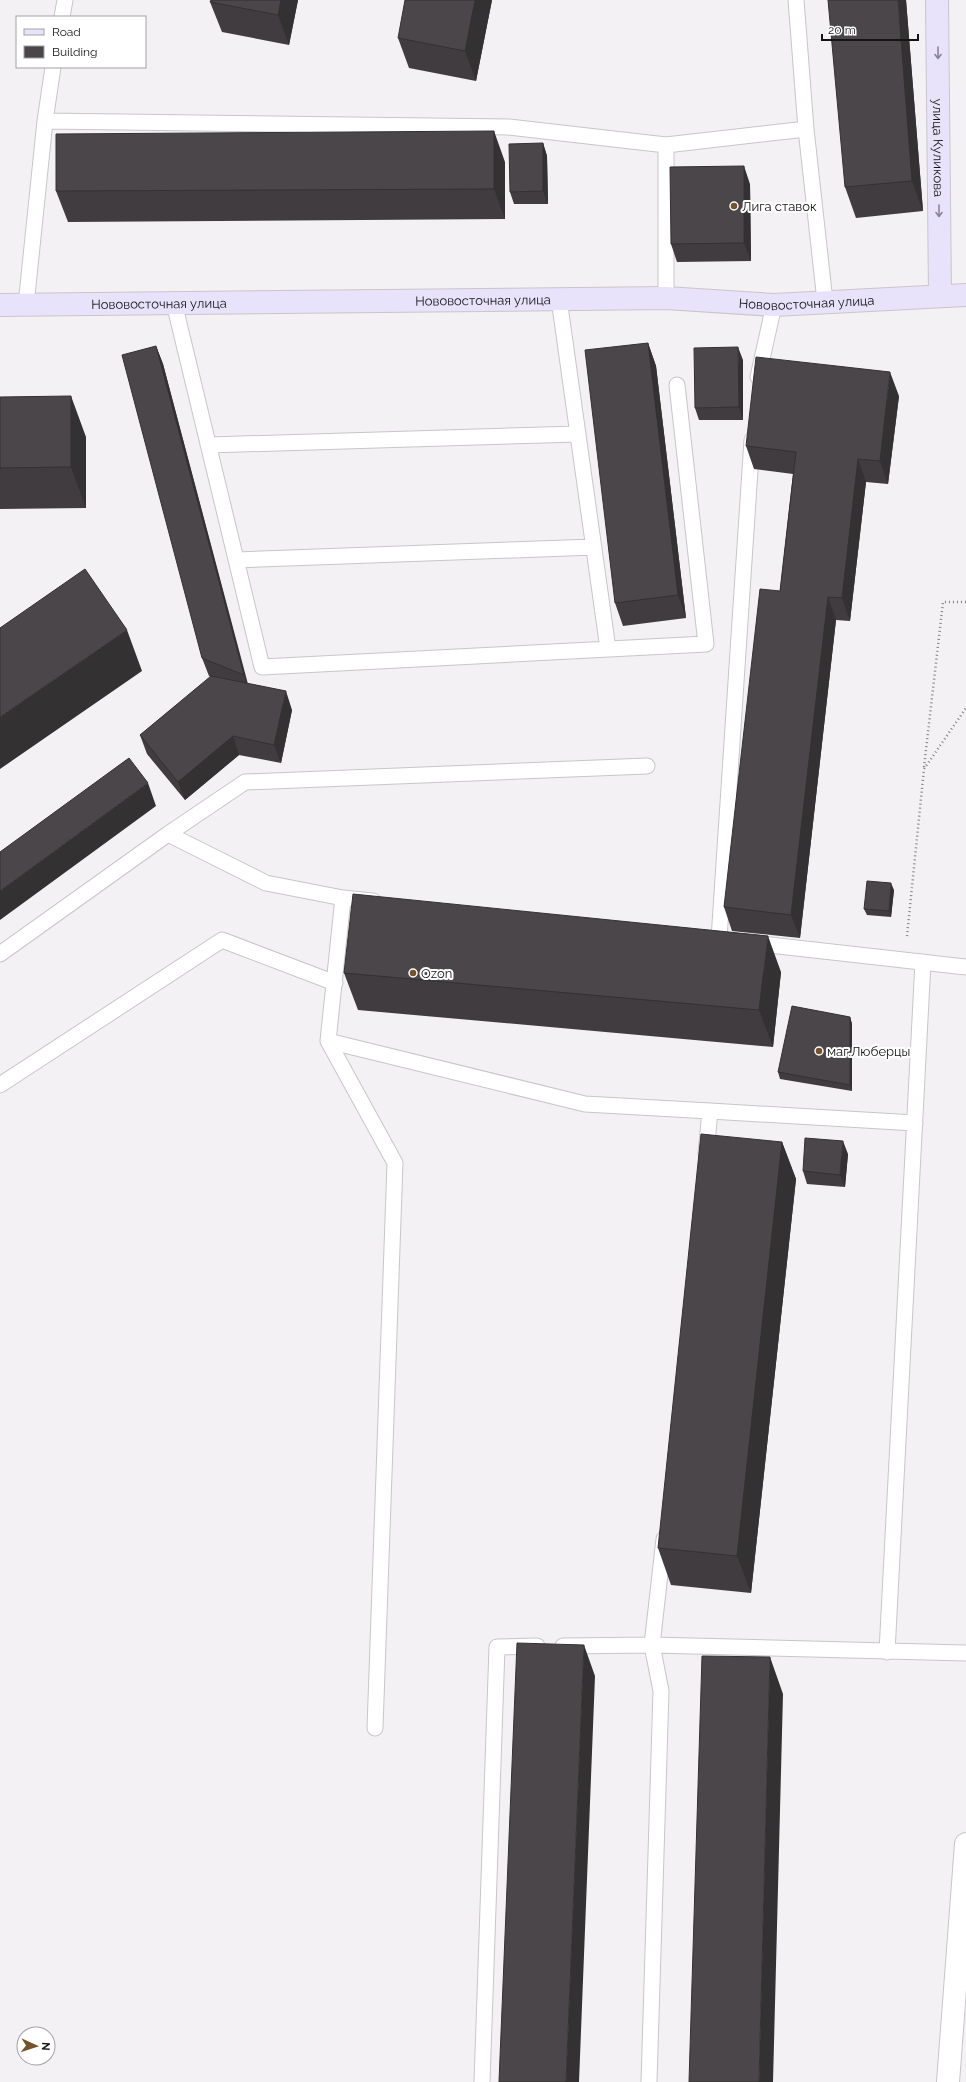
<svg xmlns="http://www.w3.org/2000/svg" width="966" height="2082" viewBox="0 0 966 2082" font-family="Raleway,sans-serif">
	<rect width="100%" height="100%" fill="#f4f1f5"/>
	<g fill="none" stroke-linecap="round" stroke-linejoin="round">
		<defs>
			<path id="lane" d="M 62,17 L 65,0
				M 45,121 L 509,127 L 666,145 L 806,129 L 796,0
				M 806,129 L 825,301
				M 666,298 L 666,145
				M 559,299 L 608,649
				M 174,303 L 262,667 L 706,644 L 677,385
				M 26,305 L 45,121 L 53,67
				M 758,377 L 774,305
				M 208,445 L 578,434
				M 236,560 L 594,547
				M 168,834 L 266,883 L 343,898
				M 373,901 L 343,898 L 328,1041 L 585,1104 L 710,1111 L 706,1153
				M 719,939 L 752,440
				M 752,943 L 966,967
				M 0,954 L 168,834 L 245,782 L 647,766
				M 328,1041 L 395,1163 L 375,1728
				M 0,1085 L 222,940 L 335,983
				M 710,1111 L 915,1123
				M 563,1646 L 652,1645 L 966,1653
				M 887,1652 L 923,962
				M 482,2082 L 497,1647 L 537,1646
				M 649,2082 L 661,1691 L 652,1645 L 664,1539"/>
			<path id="street" d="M 948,2082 L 966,1844"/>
			<g id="secondary">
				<path id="s1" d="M 937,0 L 940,296"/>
				<path id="s2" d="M 0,305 L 666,298 L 774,305 L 966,295"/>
			</g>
		</defs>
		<!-- lane casing -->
		<use href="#lane" stroke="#c9c5ca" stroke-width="17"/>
		<!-- street casing -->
		<use href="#street" stroke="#c9c5ca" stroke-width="24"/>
		<!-- secondary casing -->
		<use href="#secondary" stroke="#c9c5ca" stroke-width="24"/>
		<!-- path -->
		<path stroke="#838183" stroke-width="2.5" stroke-dasharray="1 3" stroke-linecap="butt" d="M 924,767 L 943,602 L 966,602
			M 907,936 L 924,769 L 966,708"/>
		<!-- lane -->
		<use href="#lane" stroke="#fff" stroke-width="15"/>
		<!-- street -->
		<use href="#street" stroke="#fff" stroke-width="22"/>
		<!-- secondary -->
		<use href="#secondary" stroke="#e9e2fb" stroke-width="22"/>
	</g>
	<!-- wall -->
	<path fill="#403c3f" d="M 211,0 L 298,0 L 289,45 L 222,32 L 210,2 Z
		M 492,0 L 476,81 L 409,68 L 398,38 Z
		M 906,0 L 923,211 L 856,218 L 845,187 Z
		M 543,143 L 547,156 L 548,204 L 514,204 L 510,192 Z
		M 505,162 L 505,219 L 68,222 L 56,191 Z
		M 750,184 L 751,261 L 677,262 L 671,244 Z
		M 648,343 L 656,366 L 686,618 L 623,626 L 615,603 Z
		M 156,346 L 163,364 L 248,684 L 292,710 L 281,763 L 239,755 L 185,800 L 147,754 L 140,735 L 211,677 L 209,676 L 202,658 Z
		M 743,360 L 743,420 L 699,420 L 695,408 Z
		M 899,396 L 888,484 L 866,482 L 850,621 L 836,620 L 800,938 L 732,931 L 724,907 L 780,591 L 793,474 L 754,469 L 746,446 Z
		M 0,397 L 86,437 L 86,508 L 0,509 Z
		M 894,890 L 891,917 L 867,915 L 864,909 Z
		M 781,972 L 773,1047 L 358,1010 L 344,973 Z
		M 850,1017 L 852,1024 L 852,1091 L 780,1079 L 778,1072 Z
		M 782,1142 L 796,1179 L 751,1593 L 671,1585 L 658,1548 Z
		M 848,1154 L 845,1187 L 807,1184 L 803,1171 Z"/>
	<!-- shaded-wall -->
	<path fill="#343133" d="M 281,0 L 298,0 L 289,45 L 278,15 Z
		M 475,0 L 492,0 L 476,81 L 465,51 Z
		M 898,0 L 906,0 L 923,211 L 912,181 Z
		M 494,131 L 505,162 L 505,219 L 494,189 Z
		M 543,143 L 547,156 L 548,204 L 543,191 Z
		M 744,166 L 750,184 L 751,261 L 744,243 Z
		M 648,343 L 656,366 L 686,618 L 678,595 Z
		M 156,346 L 163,364 L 250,694 L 244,675 Z
		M 738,347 L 743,360 L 743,420 L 739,407 Z
		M 890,372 L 899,396 L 888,484 L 880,461 Z
		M 71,396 L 86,437 L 86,508 L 71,467 Z
		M 858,459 L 866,482 L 850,621 L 842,598 Z
		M 828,597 L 836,620 L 800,938 L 791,915 Z
		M 127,630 L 142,671 L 0,769 L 0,717 Z
		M 286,691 L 292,710 L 281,763 L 274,745 Z
		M 233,736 L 239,755 L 185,800 L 178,782 Z
		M 148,783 L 156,806 L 0,920 L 0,891 Z
		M 891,883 L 894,890 L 891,917 L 889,911 Z
		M 768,936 L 781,972 L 773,1047 L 759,1010 Z
		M 850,1017 L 852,1024 L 852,1091 L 850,1085 Z
		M 843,1141 L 848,1154 L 845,1187 L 840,1175 Z
		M 782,1142 L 796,1179 L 751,1593 L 737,1556 Z
		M 584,1645 L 595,1676 L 579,2082 L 566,2082 Z
		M 770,1657 L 783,1694 L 773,2082 L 759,2082 Z"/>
	<!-- building -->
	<path fill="#4a4649" stroke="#343133" d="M 211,0 L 281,0 L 278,15 L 210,2 Z
		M 405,0 L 475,0 L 465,51 L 398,38 Z
		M 828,0 L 898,0 L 912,181 L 845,187 Z
		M 494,131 L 494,189 L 56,191 L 56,134 Z
		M 543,143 L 543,191 L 510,192 L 509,144 Z
		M 744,166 L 744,243 L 671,244 L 670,167 Z
		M 648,343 L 678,595 L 615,603 L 585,350 Z
		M 156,346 L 244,675 L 202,658 L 122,355 Z
		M 738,347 L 739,407 L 695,408 L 694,348 Z
		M 756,357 L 890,372 L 880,461 L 858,459 L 842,598 L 828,597 L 791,915 L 724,907 L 760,589 L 780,591 L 796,452 L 746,446 Z
		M 71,396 L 71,467 L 0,468 L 0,397 Z
		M 85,569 L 127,630 L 0,717 L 0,628 Z
		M 211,676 L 286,691 L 274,745 L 233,736 L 178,782 L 140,735 Z
		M 129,758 L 148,783 L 0,891 L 0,852 Z
		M 867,881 L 891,883 L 889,911 L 864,909 Z
		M 353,894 L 768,936 L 759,1010 L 344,973 Z
		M 792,1006 L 850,1017 L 850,1085 L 778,1072 Z
		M 701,1134 L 782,1142 L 737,1556 L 658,1548 Z
		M 805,1138 L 843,1141 L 840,1175 L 803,1171 Z
		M 517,1643 L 584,1645 L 566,2082 L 499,2082 Z
		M 702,1656 L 770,1657 L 759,2082 L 689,2082 Z"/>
	<!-- one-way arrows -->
	<defs><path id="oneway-shaft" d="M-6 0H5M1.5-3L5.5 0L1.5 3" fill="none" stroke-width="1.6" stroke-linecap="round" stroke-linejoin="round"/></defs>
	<g stroke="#8a8594">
		<use href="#oneway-shaft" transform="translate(938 53) rotate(90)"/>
		<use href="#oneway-shaft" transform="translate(939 211) rotate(90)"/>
	</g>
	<!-- markers -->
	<g fill="#74522a" stroke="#fff" stroke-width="1.5">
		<circle cx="734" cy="206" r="4"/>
		<circle cx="413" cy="973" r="4"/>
		<circle cx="819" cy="1051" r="4"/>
	</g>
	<g text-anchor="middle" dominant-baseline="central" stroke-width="4" stroke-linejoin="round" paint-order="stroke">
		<!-- street labels -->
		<g font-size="13" fill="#151415" stroke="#fff">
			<text stroke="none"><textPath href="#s1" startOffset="148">улица Куликова</textPath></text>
			<text stroke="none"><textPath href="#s2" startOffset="483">Нововосточная улица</textPath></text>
			<text stroke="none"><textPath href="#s2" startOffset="807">Нововосточная улица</textPath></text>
			<text stroke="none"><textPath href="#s2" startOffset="159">Нововосточная улица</textPath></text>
		</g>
		<!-- poi labels -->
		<g font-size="13" fill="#151415" stroke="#fff" text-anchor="start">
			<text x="742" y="206">Лига ставок</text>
			<text x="421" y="973">Ozon</text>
			<text x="827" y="1051">маг.Люберцы</text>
		</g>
	</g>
	<!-- legend -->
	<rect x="16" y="16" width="130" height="52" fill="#ffffff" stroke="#a1a1a1"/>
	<rect x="24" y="29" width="20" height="6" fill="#e9e2fb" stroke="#a1a1a1"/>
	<text x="52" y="36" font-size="12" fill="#151415">Road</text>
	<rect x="24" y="46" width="20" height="12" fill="#4a4649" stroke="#a1a1a1"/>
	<text x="52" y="56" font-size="12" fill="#151415">Building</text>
	<!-- north arrow -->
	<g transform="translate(36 2046) rotate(93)"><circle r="19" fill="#ffffff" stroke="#a1a1a1"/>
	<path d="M0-3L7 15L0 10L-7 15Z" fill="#74522a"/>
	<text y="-6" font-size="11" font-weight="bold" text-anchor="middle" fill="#151415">N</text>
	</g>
	<!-- scale -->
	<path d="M822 34v6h96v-6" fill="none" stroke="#151415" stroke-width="2"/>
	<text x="828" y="34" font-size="12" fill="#151415" stroke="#ffffff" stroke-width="3" paint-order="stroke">20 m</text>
</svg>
